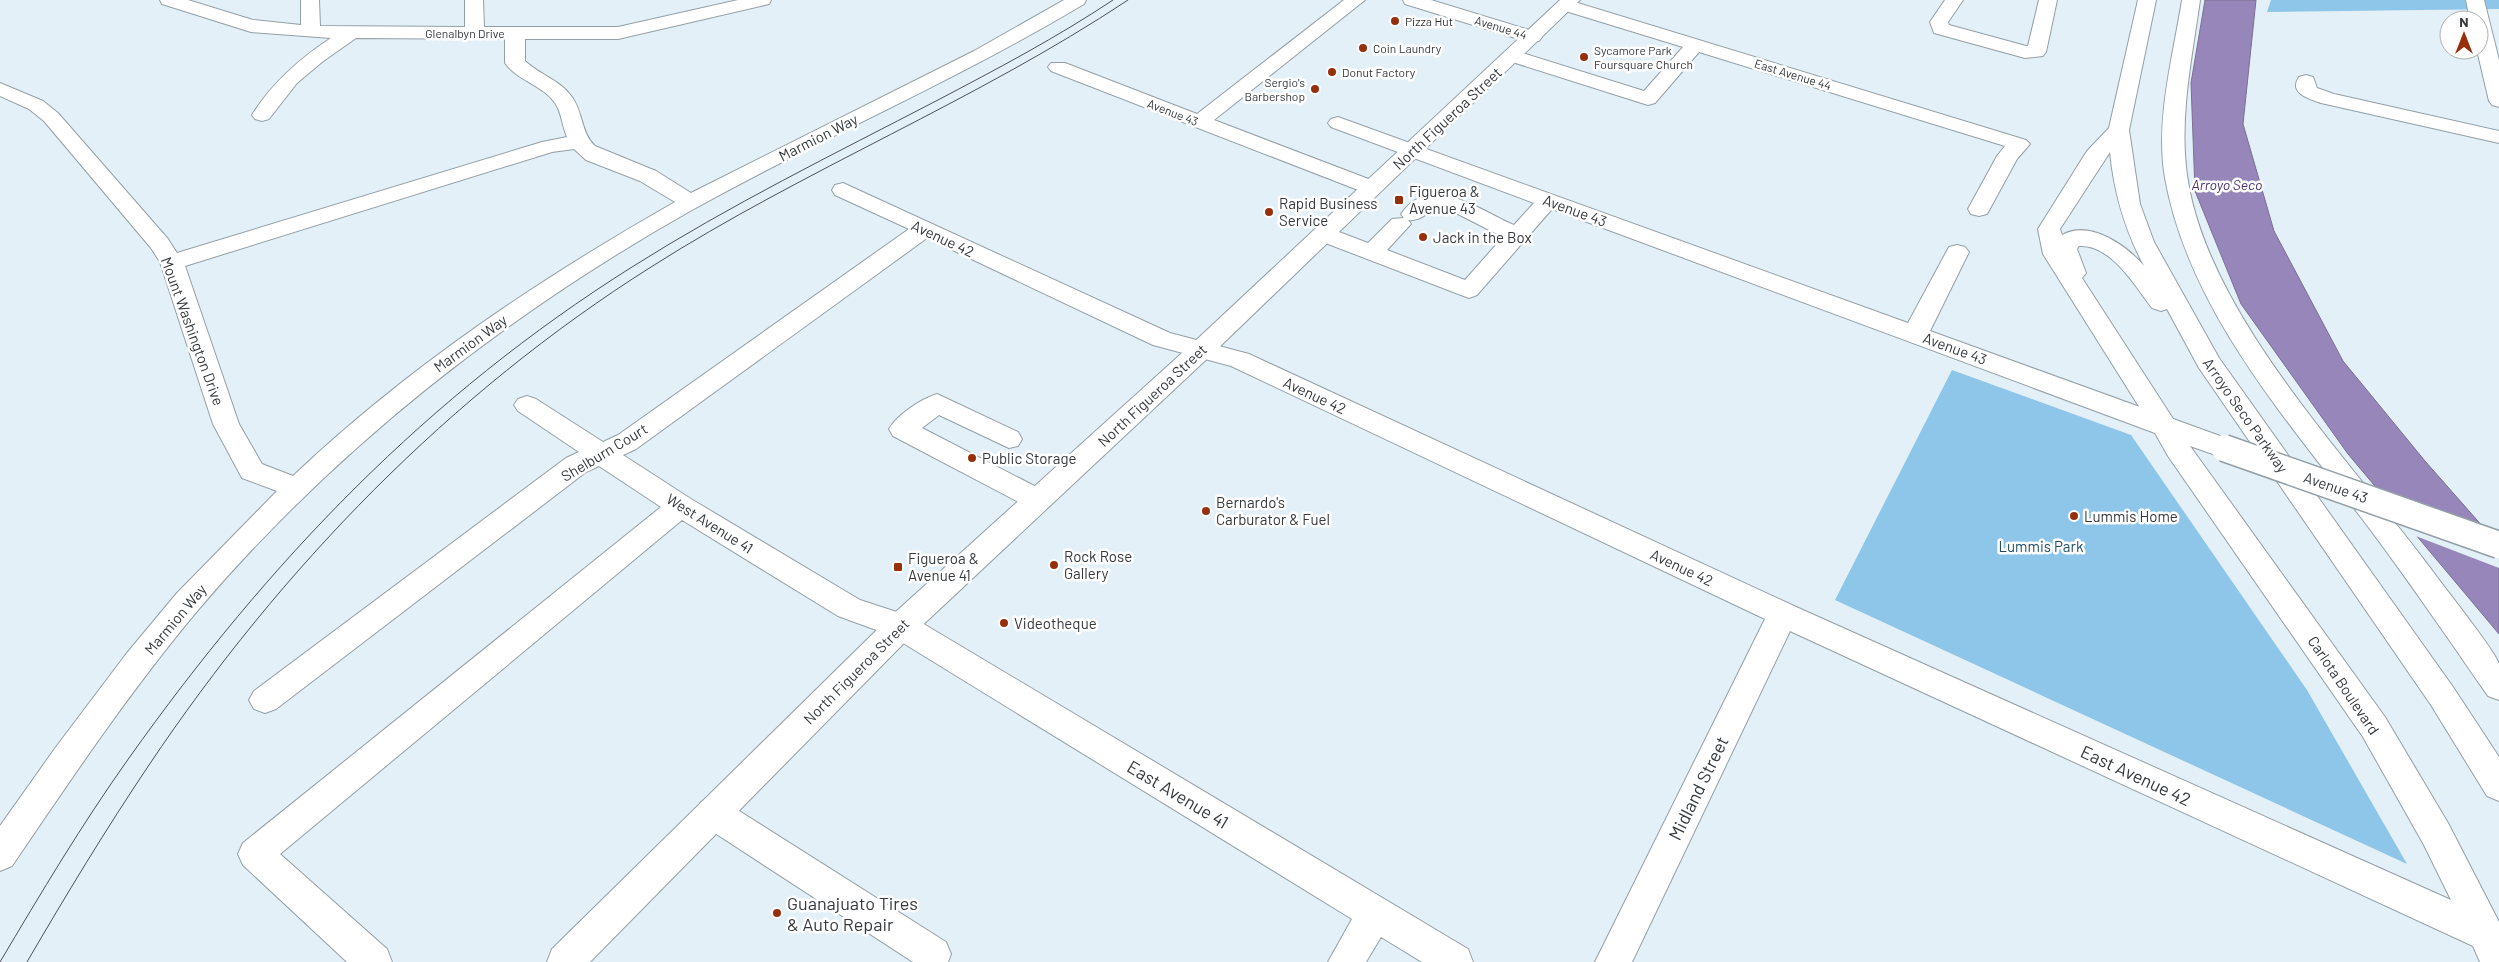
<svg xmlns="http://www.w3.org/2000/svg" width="2499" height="962" viewBox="0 0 2499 962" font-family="Barlow,sans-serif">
	<rect width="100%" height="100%" fill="#e3f0f7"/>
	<!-- green -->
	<path fill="#8dc6e8" d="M 2271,0 L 2499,0 L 2499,9 L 2267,12 Z
		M 1952,370 L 2131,435 L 2307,690 L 2407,864 L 1835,600 Z"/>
	<!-- water -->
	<path fill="#9786ba" stroke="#7a6f94" d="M 2205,0 L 2256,0 L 2243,124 L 2274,231 L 2343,361 L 2425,461 L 2499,545 L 2499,634 L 2348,454 L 2241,304 L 2195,191 L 2191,83 Z"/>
	<!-- pier -->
	<path fill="#e3f0f7" d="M 2372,486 L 2485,526 L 2499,541 L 2499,568 L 2413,535 Z"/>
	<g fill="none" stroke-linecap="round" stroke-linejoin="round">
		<defs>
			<path id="minor" d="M 160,0 L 188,0 L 253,20 L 301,25 L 301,0 L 319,0 L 320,26 L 465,27 L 465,0 L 483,0 L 484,27 L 618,27 L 738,0 L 771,0 L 769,4 L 618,39 L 525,39 L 525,61 C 540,75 560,80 572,97 C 583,112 581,133 595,146 L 656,171 L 691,193 L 974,51 L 1064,0 L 1086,0 L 1084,4 C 957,80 821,138 692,210 C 507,314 336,448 198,610 C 130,691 71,779 12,866 L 0,871 L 0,826 L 56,747 L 127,653 L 177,593 L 277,491 L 242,478 L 213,424 L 160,262 L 151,248 L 44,121 L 29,109 L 0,96 L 0,83 L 43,101 L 58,113 L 168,239 L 177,253 L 542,142 L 567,137 C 562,126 562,113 555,103 C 543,85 518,81 505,63 L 505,39 L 356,38 L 322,62 L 297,83 L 269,119 L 262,121 L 255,119 L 252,115 C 272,83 299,59 331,38 L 251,32 L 162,4 ZM 574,149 L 586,160 L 640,181 L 675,202 C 538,280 408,367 293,476 L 262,464 L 239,424 L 185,266 L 552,152 Z
				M 1344,0 L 1365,0 L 1214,120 L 1379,183 L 1382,188 L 1379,193 L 1371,195 L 1051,71 L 1048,67 L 1051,63 L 1065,63 L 1197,114 Z
				M 1403,0 L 1431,0 L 1539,33 L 1542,37 L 1539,41 L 1525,41 L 1405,4 Z
				M 1568,0 L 2026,140 L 2030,144 L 2017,159 L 1987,214 L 1979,216 L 1971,214 L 1968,209 L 1997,156 L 2005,146 L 1699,52 L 1655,103 L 1648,105 L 1506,60 L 1503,56 L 1506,52 L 1513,50 L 1644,91 L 1683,47 L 1559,9 L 1557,5 L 1559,1 Z
				M 1945,0 L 1963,0 L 1948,22 L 1949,25 L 2026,46 L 2028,46 L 2039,0 L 2057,0 L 2046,52 L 2043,56 L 2025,58 L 1934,33 L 1930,22 Z
				M 2466,0 L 2484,0 L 2499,60 L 2499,107 L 2492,105 L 2489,101 L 2477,50 L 2479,50 L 2479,20 L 2470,20 Z
				M 2306,75 L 2313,77 L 2317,88 L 2334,94 L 2499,131 L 2499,143 L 2321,103 C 2309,99 2288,93 2299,77 Z
				M 1338,117 L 1908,323 L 1949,247 L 1957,245 L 1965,247 L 1969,252 L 1930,331 L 2234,441 L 2237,448 L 2234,455 L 2224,458 L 2190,446 L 2385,717 L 2448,823 L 2499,922 L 2499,962 L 2480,962 L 2473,946 L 1790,631 L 1632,962 L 1595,962 L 1765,619 L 1231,366 L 1153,345 L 927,238 L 636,449 L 623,455 L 691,499 L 860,600 L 912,617 L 1468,949 L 1473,962 L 1422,962 L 1381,937 L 1366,962 L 1328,962 L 1352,919 L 890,635 L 838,616 L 682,520 L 280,854 L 387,949 L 392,962 L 347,962 L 243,865 L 238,854 L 243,843 L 661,507 L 599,466 L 586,472 L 276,709 L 265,713 L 254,709 L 249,700 L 254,691 L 566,458 L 579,452 L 518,411 L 514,405 L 518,399 L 527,396 L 536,399 L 603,442 L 618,435 L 909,229 L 835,195 L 832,190 L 835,185 L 843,183 L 1170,333 L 1249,354 L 1794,606 L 2451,900 L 2424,845 L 2363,737 L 2168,456 L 2155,433 L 1552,209 L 1477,295 L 1469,298 L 1461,295 L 1315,239 L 1312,234 L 1315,229 L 1323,227 L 1331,229 L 1368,243 L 1392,219 L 1404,218 L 1401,214 C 1430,171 1481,211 1514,225 L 1534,203 L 1331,127 L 1328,123 L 1331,119 ZM 1440,208 L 1450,210 L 1503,237 L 1465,280 L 1387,250 L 1411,224 L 1408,220 C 1421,222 1428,210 1440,208 Z
				M 937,394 L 1018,432 L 1022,439 L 1018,446 L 1009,448 L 939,415 L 922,428 L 1048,493 L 1052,500 L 1048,507 L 1038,510 L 1028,507 L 893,436 L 889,429 C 897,415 921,399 937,394 Z
				M 713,798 L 725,802 L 946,942 L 951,954 L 948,962 L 913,962 L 701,824 L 696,813 L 701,802 Z"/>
			<path id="major" d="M 1560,0 L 1580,0 L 1210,356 L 912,635 L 590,962 L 547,962 L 552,949 L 890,617 L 1192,344 Z"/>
			<path id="highway" d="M 2138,0 L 2156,0 L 2129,130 L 2140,204 L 2154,242 L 2219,358 L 2453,687 L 2499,757 L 2499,801 L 2487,796 L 2431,705 L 2199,368 L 2167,309 L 2161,311 L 2152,308 C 2135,286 2111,244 2079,246 L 2077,249 L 2086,273 L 2082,278 L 2177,425 L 2173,432 L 2164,434 L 2155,432 L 2043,254 L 2038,229 L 2087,151 L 2109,128 ZM 2110,152 C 2114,194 2125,230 2144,266 C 2127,246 2090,219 2062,235 L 2060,229 Z
				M 2182,0 L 2200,0 C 2192,58 2179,117 2187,175 C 2206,314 2352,462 2434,573 C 2444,587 2497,653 2499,664 C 2499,675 2499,689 2499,700 L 2488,696 C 2447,637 2407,578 2363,520 C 2285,417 2189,310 2165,178 C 2155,120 2173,57 2182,0 Z"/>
		</defs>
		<!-- minor casing -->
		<use href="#minor" stroke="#939fa6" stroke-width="2"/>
		<!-- major casing -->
		<use href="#major" stroke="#939fa6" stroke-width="2"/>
		<!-- highway casing -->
		<use href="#highway" stroke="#939fa6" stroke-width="2"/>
		<!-- minor -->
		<use href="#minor" fill="#fff" fill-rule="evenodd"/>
		<!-- major -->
		<use href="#major" fill="#fff" fill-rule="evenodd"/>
		<!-- highway -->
		<use href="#highway" fill="#fff" fill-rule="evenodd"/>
		<!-- tram -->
		<path stroke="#4d5256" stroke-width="1" d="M 0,962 C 41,893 82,824 129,758 C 269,561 427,396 632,267 C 730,205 834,154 936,101 C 997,69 1056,38 1113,0
			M 27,962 C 66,895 106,829 149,765 C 281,568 450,394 651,267 C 805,169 976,101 1128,0"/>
		<defs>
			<path id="minor-bridge" d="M 2224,448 L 2499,545"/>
		</defs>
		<!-- minor-bridge casing -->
		<use href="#minor-bridge" stroke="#939fa6" stroke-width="29" stroke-linecap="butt"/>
		<!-- minor-bridge -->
		<use href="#minor-bridge" stroke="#fff" stroke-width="26"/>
	</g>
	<!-- markers -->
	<g fill="#962f0b" stroke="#fff" stroke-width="2">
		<circle cx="1395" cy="21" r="5"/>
		<circle cx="1363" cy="48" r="5"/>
		<circle cx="1584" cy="57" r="5"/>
		<circle cx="1332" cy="72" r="5"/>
		<circle cx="1315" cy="89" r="5"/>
		<rect x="1394" y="195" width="10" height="10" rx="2.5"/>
		<circle cx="1269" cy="212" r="5"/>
		<circle cx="1423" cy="237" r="5"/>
		<circle cx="972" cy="458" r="5"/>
		<circle cx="1206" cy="511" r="5"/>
		<circle cx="2074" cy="516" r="5"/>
		<circle cx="1054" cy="565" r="5"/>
		<rect x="893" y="562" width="10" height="10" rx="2.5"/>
		<circle cx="1004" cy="623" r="5"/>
		<circle cx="777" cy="913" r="5"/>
	</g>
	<g text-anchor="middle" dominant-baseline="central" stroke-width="5" stroke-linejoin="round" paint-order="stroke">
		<!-- far-poi labels -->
		<g font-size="12" fill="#35393c" stroke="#fff" text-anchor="start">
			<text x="1405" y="21">Pizza Hut</text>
			<text x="1373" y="48">Coin Laundry</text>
			<text x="1594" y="50">Sycamore Park<tspan x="1594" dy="14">Foursquare Church</tspan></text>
			<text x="1342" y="72">Donut Factory</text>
			<text x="1305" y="82" text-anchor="end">Sergio's<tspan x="1305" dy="14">Barbershop</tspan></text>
		</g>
		<!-- far-street labels -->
		<g font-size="12" fill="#35393c" stroke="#fff">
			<text transform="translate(1501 27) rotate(17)">Avenue 44</text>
			<text x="465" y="33">Glenalbyn Drive</text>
			<text transform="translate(1793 74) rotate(17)">East Avenue 44</text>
			<text transform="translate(1173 112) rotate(21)">Avenue 43</text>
		</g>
		<!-- far-water labels -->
		<g font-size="14" font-style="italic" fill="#4a3071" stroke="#fff">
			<text x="2227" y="184">Arroyo Seco</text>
		</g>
		<!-- street labels -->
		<g font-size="15" fill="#35393c" stroke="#fff">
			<text transform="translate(1447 118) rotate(-43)">North Figueroa Street</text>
			<text transform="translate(818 137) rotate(-27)">Marmion Way</text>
			<text transform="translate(1575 210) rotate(20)">Avenue 43</text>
			<text transform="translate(943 238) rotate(25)">Avenue 42</text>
			<text transform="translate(193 331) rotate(70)">Mount Washington Drive</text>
			<text transform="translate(470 343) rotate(-36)">Marmion Way</text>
			<text transform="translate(1955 348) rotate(20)">Avenue 43</text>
			<text transform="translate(1152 395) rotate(-43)">North Figueroa Street</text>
			<text transform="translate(1315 395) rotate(25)">Avenue 42</text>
			<text transform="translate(2246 415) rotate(55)">Arroyo Seco Parkway</text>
			<text transform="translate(604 452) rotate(-31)">Shelburn Court</text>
			<text transform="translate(2336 487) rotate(19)">Avenue 43</text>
			<text transform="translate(710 523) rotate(32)">West Avenue 41</text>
			<text transform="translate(1682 567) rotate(25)">Avenue 42</text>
			<text transform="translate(175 619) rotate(-50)">Marmion Way</text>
			<text transform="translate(856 671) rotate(-45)">North Figueroa Street</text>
			<text transform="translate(2344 685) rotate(56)">Carlota Boulevard</text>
		</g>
		<!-- poi labels -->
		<g font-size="15" fill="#35393c" stroke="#fff" text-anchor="start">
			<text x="1409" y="191">Figueroa &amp;<tspan x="1409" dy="17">Avenue 43</tspan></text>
			<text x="1279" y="203">Rapid Business<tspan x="1279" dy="17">Service</tspan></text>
			<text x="1433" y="237">Jack in the Box</text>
			<text x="982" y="458">Public Storage</text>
			<text x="1216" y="502">Bernardo's<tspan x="1216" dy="17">Carburator &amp; Fuel</tspan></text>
			<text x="2084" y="516">Lummis Home</text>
			<text x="1064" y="556">Rock Rose<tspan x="1064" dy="17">Gallery</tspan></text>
			<text x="908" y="558">Figueroa &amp;<tspan x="908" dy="17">Avenue 41</tspan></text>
			<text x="1014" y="623">Videotheque</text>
		</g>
		<!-- park labels -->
		<g font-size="15" fill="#1e4d65" stroke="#fff">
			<text x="2041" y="546">Lummis Park</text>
		</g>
		<!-- near-street labels -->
		<g font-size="18" fill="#35393c" stroke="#fff">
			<text transform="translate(2136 775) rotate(25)">East Avenue 42</text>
			<text transform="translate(1698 788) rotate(-64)">Midland Street</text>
			<text transform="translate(1178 794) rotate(31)">East Avenue 41</text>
		</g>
		<!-- near-poi labels -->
		<g font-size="18" fill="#35393c" stroke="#fff" text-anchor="start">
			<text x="787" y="903">Guanajuato Tires<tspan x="787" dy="21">&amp; Auto Repair</tspan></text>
		</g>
	</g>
	<!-- north arrow -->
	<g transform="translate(2464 35)"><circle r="24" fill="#ffffff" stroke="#aeb0b1"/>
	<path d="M0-4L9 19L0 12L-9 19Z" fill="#962f0b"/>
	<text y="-8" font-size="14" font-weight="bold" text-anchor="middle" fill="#35393c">N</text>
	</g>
</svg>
